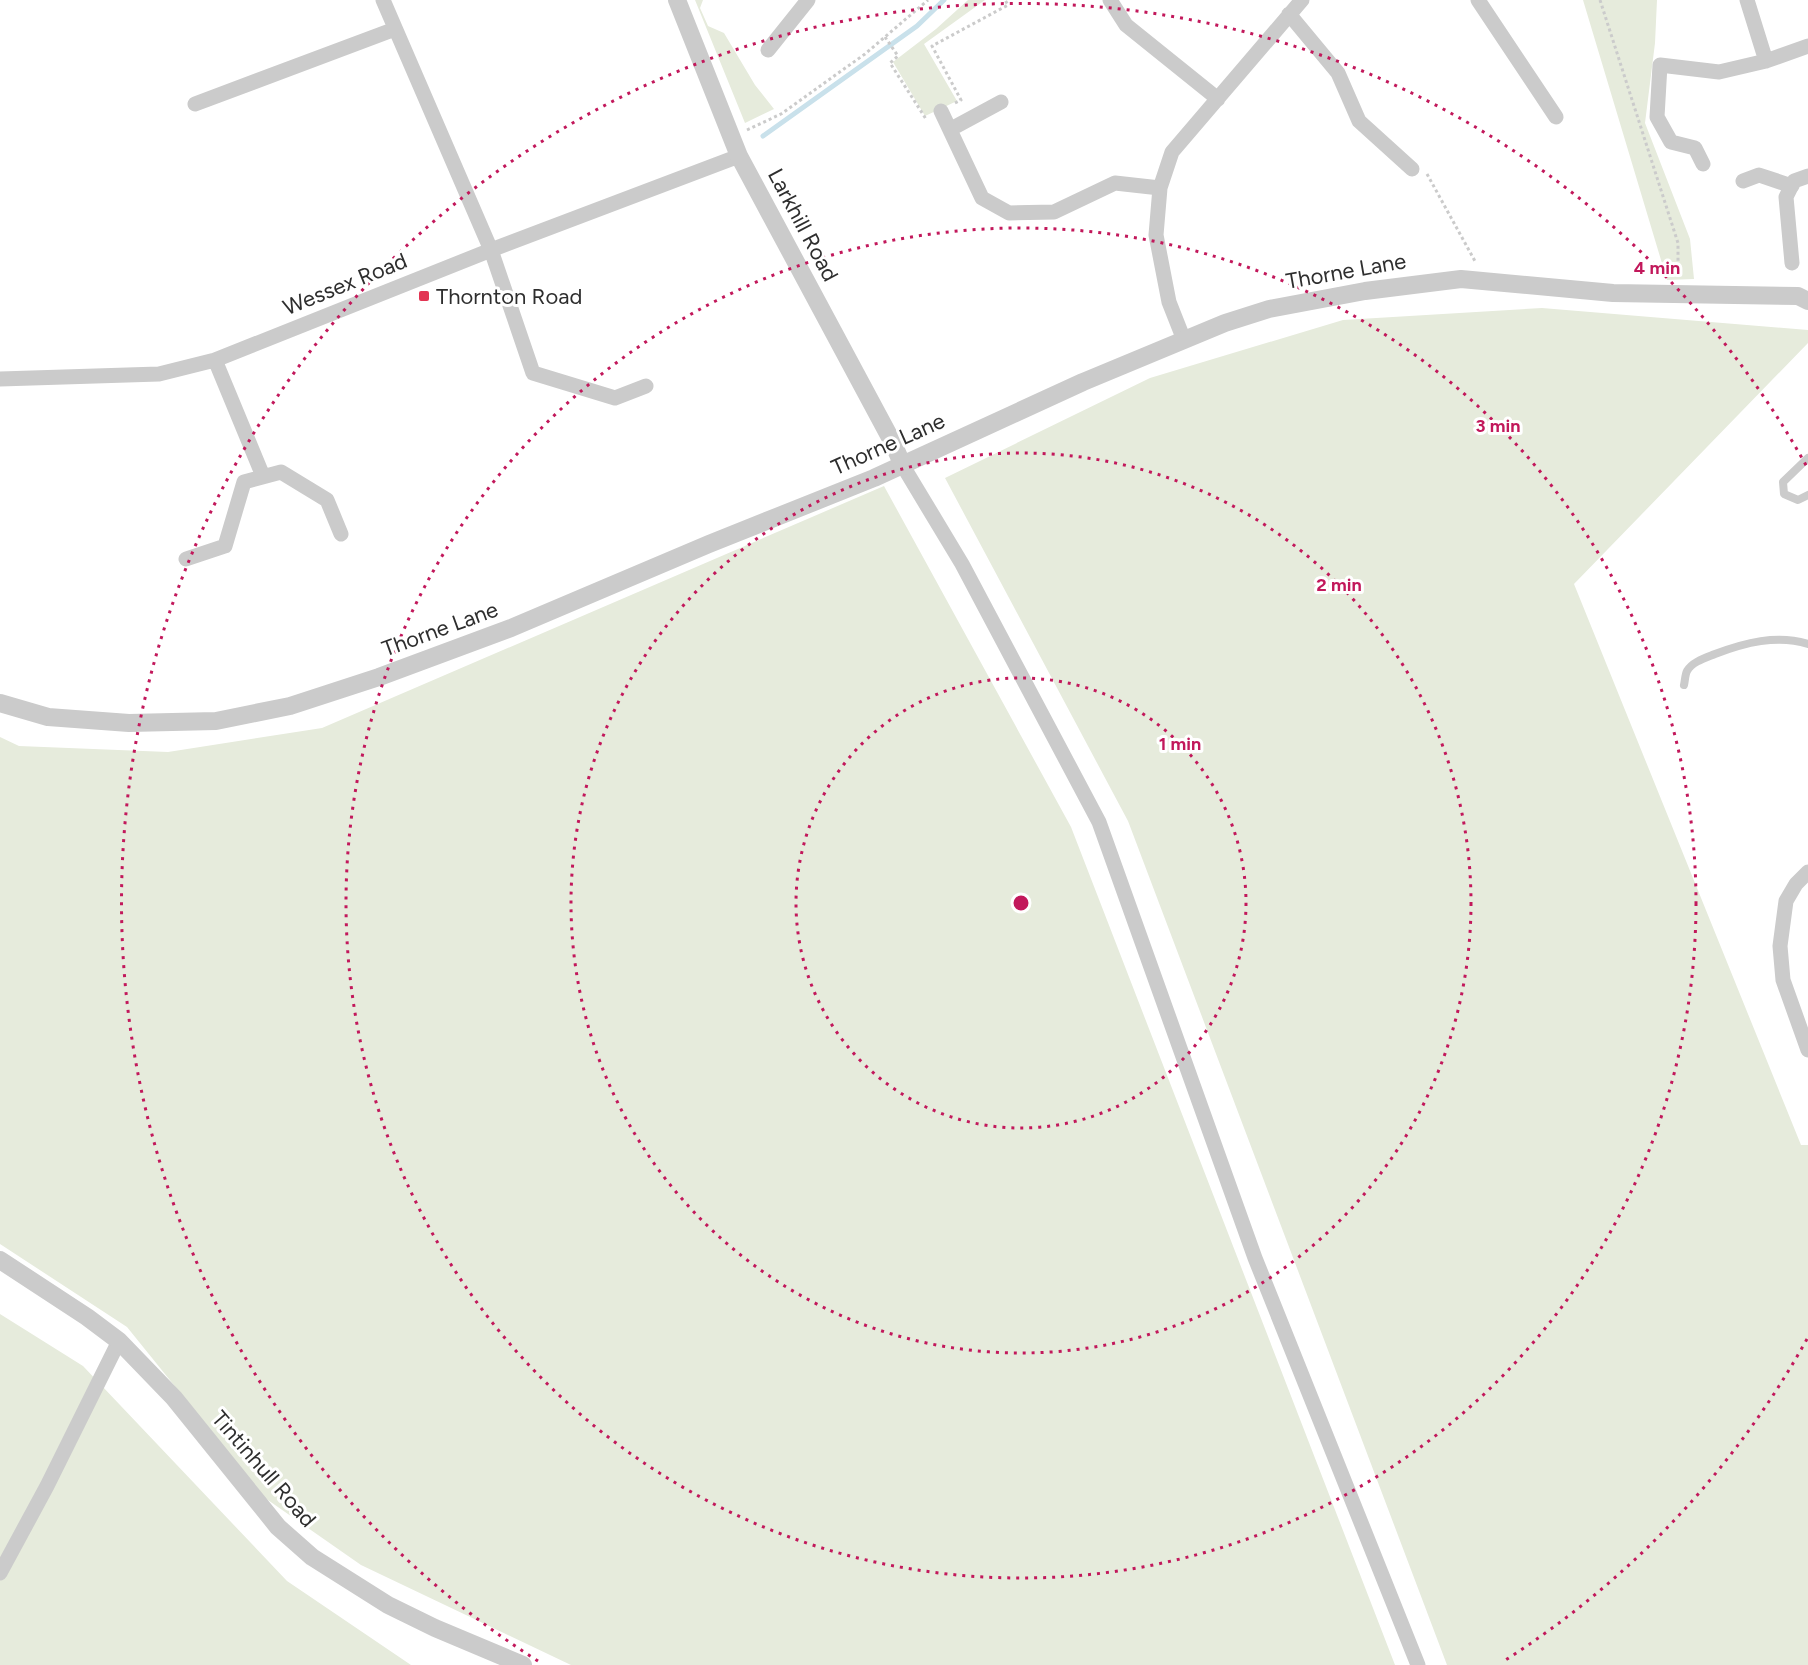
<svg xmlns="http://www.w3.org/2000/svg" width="1808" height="1665" viewBox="0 0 1808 1665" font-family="Figtree,sans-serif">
	<rect width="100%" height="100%" fill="#fff"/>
	<!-- green -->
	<path fill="#e6ebdc" d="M 695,0 L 703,0 L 700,8 L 708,26 L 724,33 L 755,85 L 774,109 L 745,123 Z
		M 968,0 L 985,0 L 924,44 L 957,101 L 925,116 L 893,62 L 936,29 Z
		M 1583,0 L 1657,0 L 1655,43 L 1645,123 L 1690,239 L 1694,279 L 1667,280 Z
		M 1542,308 L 1808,330 L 1808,343 L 1574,584 L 1801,1145 L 1808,1145 L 1808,1665 L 1447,1665 L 1128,821 L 945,478 L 1150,378 L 1343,320 Z
		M 884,486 L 1071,827 L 1395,1665 L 571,1665 L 361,1565 L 265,1498 L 127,1327 L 0,1244 L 0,737 L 19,746 L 168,752 L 322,728 Z
		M 0,1314 L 83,1366 L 287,1581 L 411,1665 L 0,1665 Z"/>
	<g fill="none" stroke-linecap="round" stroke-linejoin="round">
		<!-- stream -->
		<path stroke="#c9e1eb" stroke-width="5" d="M 763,136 L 917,26 L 944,0"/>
		<!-- path -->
		<path stroke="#cbcbcb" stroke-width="3" stroke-dasharray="3 3" stroke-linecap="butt" d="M 1600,0 L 1678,243 L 1678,277
			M 885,37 L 898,56 L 890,63 L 926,119
			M 955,103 L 961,100 L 932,46 L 1008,5 L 1005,0
			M 747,130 L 781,114 L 865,54 L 928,0
			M 1427,174 L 1476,263"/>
		<!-- service -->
		<path stroke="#cbcbcb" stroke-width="8" d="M 1808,458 L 1783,482 L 1784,494 L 1798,500 L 1808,495
			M 1684,685 C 1685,681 1685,675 1687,671 C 1692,662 1705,658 1715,654 C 1744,643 1777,634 1808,644"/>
		<!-- minor -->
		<path stroke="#cbcbcb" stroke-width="15" d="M 383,0 L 491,250 L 533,373 L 615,398 L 646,386
			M 1110,0 L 1126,25 L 1218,99
			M 1478,0 L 1556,117
			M 1747,0 L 1766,61
			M 1289,14 L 1338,73 L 1359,121 L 1412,169
			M 768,50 L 808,0
			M 195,104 L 395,29
			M 941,111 L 982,198 L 1009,213 L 1054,212 L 1115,183 L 1160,188
			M 951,129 L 1001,102
			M 1703,164 L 1695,148 L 1671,142 L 1657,117 L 1660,65 L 1719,72 L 1766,61 L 1808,46
			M 1743,181 L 1759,175 L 1792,186
			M 1792,263 L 1786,197 L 1794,181 L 1808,176
			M 1184,340 L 1169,302 L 1156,235 L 1160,188 L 1172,152 L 1302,0
			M 215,360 L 263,476
			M 0,379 L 159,374 L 215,360 L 491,250 L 739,156
			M 903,466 L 962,564 L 1099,822 L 1255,1258 L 1418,1665
			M 186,559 L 225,546 L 244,482 L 281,472 L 327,500 L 341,534
			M 1808,872 L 1796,884 L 1786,901 L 1780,946 L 1783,980 L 1808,1050
			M 0,1573 L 47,1486 L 119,1341"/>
		<!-- tertiary -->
		<path stroke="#cbcbcb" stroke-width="18" d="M 677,0 L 739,156 L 893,443 L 903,466
			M 0,703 L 48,717 L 129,723 L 216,721 L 290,706 L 379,677 L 511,628 L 709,544 L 874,478 L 1083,382 L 1225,323 L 1269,309 L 1365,291 L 1461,279 L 1613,293 L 1798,296 L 1808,301
			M 0,1260 L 87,1317 L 119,1341 L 174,1398 L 278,1527 L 312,1557 L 388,1605 L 435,1628 L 523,1665"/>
	</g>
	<!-- distance rings -->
	<g fill="none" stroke="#c2185b" stroke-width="3" stroke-dasharray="3 6">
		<circle cx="1021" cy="903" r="225"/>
		<circle cx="1021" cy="903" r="450"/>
		<circle cx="1021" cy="903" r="675"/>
		<path d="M1807 1339A899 899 0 0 1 1504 1661M538 1661A899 899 0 1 1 1807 467"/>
	</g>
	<!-- markers -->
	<rect fill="#e23453" stroke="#fff" stroke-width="2" x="418" y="290" width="12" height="12" rx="3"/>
	<g text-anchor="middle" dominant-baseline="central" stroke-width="6" stroke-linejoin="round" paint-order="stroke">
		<!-- street labels -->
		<g font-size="22" fill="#2e2e2e" stroke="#fff">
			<text transform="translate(803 225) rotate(62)">Larkhill Road</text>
			<text transform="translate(1346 271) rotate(-10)">Thorne Lane</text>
			<text transform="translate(345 284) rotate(-22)">Wessex Road</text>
			<text transform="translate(888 444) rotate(-24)">Thorne Lane</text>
			<text transform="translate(440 629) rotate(-20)">Thorne Lane</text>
			<text transform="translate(264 1469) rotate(49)">Tintinhull Road</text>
		</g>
		<!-- poi labels -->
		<g font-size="22" fill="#2e2e2e" stroke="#fff" text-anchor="start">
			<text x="436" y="296">Thornton Road</text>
		</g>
	</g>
	<circle cx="1021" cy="903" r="9" fill="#c2185b" stroke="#fff" stroke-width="3"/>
	<g font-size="18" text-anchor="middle" font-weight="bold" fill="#c2185b" stroke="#fff" stroke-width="6" stroke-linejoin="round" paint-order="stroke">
		<text x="1657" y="274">4 min</text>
		<text x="1498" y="432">3 min</text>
		<text x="1339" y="591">2 min</text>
		<text x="1180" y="750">1 min</text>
	</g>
</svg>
